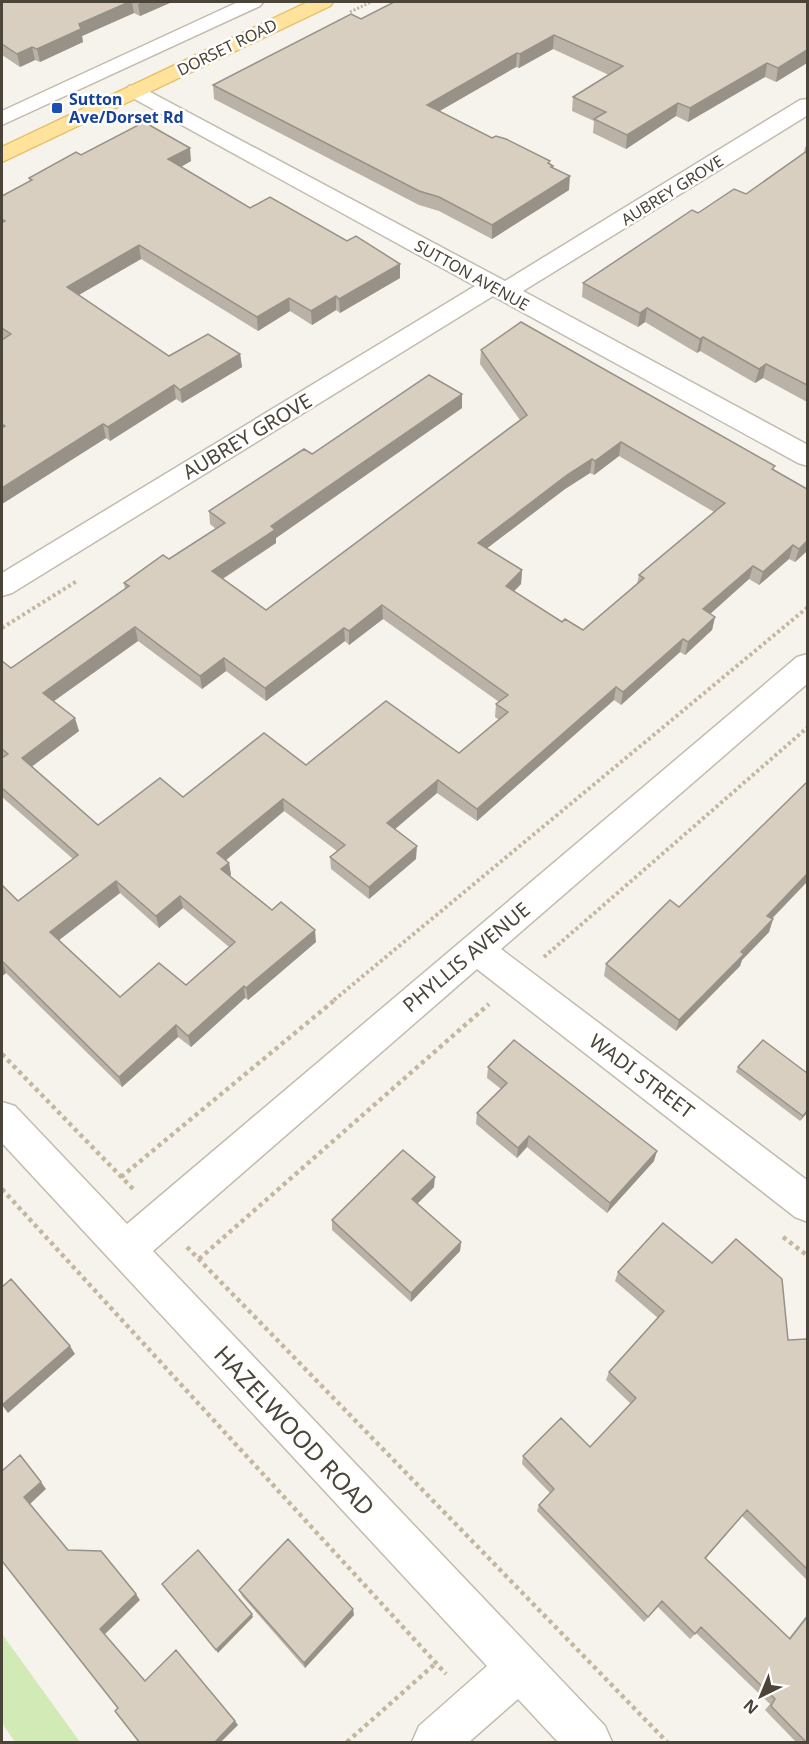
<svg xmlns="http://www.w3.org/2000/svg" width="809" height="1744" viewBox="0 0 809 1744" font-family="'Noto Sans',sans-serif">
	<rect width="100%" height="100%" fill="#f6f3ec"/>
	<!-- green -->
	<path fill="#d2eab5" d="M 2,1634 L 80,1742 L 15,1742 L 2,1723 Z"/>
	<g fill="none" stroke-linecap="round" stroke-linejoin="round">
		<defs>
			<path id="minor" d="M 238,2 L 263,2 L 260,6 L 2,125 L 2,111 Z
				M 137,85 L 505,281 L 800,100 L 808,99 L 808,115 L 523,291 L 808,445 L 808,466 L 798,463 L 493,296 L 12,593 L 2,596 L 2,573 L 475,286 L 129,96 L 126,91 L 129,86 Z
				M 808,654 L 808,683 L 501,949 L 808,1181 L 808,1222 L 795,1217 L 477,969 L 153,1251 L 605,1726 L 612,1742 L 558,1742 L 518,1699 L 469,1742 L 412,1742 L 419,1726 L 487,1666 L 2,1143 L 2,1102 L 15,1106 L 127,1224 L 797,657 Z"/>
			<path id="major" d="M 308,2 L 333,2 L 330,6 L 2,162 L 2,147 Z"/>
		</defs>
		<!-- minor casing -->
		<use href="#minor" stroke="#c2bbae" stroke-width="3"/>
		<!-- major casing -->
		<use href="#major" stroke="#e6c16a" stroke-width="3"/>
		<!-- path-far2 -->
		<path stroke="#c4b79f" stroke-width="3" stroke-dasharray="2 2" stroke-linecap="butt" d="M 350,12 L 371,2"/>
		<!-- path-far1 -->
		<path stroke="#c4b79f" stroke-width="4" stroke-dasharray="3 3" stroke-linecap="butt" d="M 2,628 L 77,581
			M 544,957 L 808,727
			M 334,1000 L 808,607"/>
		<!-- path -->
		<path stroke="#c4b79f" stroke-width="4.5" stroke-dasharray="4 4" stroke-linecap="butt" d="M 2,1054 L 135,1191
			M 121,1177 L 336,999
			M 2,1189 L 446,1674
			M 783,1237 L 808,1256
			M 187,1247 L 667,1742
			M 199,1259 L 489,1004
			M 347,1742 L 436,1663"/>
		<!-- minor -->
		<use href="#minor" fill="#fff" fill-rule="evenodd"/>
		<!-- major -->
		<use href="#major" fill="#ffe39c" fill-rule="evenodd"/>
	</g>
	<!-- wall -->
	<path fill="#bab2a6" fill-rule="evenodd" d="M 2,2 L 172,2 L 140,16 L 134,13 L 82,36 L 83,42 L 40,62 L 35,60 L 20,67 L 2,55 Z
		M 807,2 L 807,63 L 776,82 L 765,77 L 688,122 L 676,116 L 626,149 L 593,133 L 594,121 L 572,111 L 573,97 L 609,75 L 553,49 L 519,68 L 516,67 L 439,111 L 492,138 L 550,164 L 569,190 L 492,239 L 439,211 L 419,205 L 214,99 L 213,85 L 361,19 Z
		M 807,146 L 807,402 L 763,378 L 755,383 L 700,351 L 697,353 L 645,322 L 638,327 L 582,297 L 583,283 L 698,213 L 746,194 L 804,154 L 805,147 Z
		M 81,155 L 191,161 L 181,167 L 250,208 L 400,278 L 340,313 L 336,310 L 312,325 L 290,311 L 258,331 L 141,259 L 79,295 L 169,356 L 240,354 L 242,367 L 182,403 L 176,399 L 110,441 L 106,438 L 2,504 L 2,196 L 30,182 L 29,178 Z
		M 481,350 L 774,470 L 807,551 L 795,562 L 789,559 L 759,585 L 749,579 L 710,614 L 715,617 L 712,630 L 685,655 L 680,652 L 621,705 L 614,700 L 477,821 L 437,793 L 395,829 L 416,859 L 369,899 L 331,869 L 330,857 L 337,851 L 284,811 L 226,860 L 229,863 L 231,875 L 230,876 L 272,910 L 316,942 L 248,1000 L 245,998 L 191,1047 L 178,1037 L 122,1087 L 6,973 L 2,976 L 2,885 L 18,901 L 73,859 L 2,797 L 2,661 L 11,668 L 125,589 L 124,583 L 169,559 L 216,529 L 210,524 L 209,511 L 312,454 L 462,394 L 462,408 L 276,538 L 276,543 L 223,579 L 266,610 L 520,420 L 480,364 ZM 619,456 L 714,512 L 639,575 L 637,584 L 583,630 L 562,622 L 514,591 L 521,584 L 522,570 L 487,548 L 565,489 L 590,473 L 594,475 ZM 383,619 L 499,702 L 496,704 L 495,717 L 499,720 L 459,753 L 306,765 L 183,797 L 98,825 L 32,766 L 79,731 L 54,701 L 138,641 L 202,689 L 226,671 L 266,701 L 345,641 L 349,645 ZM 120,893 L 159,928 L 183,908 L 229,947 L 186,985 L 120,997 L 59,940 Z
		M 679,907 L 773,919 L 769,932 L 742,960 L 740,966 L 676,1031 L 604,976 L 606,964 Z
		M 488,1067 L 654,1161 L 607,1213 L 527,1147 L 517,1158 L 476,1124 L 477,1113 L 501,1089 L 487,1078 Z
		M 738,1067 L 807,1113 L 800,1121 L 736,1072 Z
		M 434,1187 L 417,1204 L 461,1242 L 460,1251 L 411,1302 L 332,1230 L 332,1220 Z
		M 618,1272 L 788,1340 L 807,1339 L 807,1580 L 742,1516 L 705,1558 L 789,1638 L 807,1615 L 807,1743 L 797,1743 L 765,1710 L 770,1704 L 696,1633 L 690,1639 L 658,1607 L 644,1622 L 537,1511 L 539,1505 L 550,1493 L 522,1464 L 523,1456 L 590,1447 L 631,1404 L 606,1380 L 609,1372 L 658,1318 L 615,1281 Z
		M 239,1590 L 354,1615 L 305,1668 L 242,1596 Z"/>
	<!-- shaded-wall -->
	<path fill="#979187" d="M 129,2 L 132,2 L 134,13 L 82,36 L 83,42 L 40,62 L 37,49 L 79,24 Z
		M 143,2 L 172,2 L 140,16 L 138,4 Z
		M 554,35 L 553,49 L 519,68 L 520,54 Z
		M 32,47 L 35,60 L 20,67 L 17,54 Z
		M 807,50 L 807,63 L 776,82 L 778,68 Z
		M 517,53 L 516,67 L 438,112 L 427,105 Z
		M 767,63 L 765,77 L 688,122 L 690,108 Z
		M 678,103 L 676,116 L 626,149 L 627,135 Z
		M 190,148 L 191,161 L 170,173 L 168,159 Z
		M 570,176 L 569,190 L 492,239 L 492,225 Z
		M 139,245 L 141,259 L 70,300 L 67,287 Z
		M 400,264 L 400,278 L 340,313 L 339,299 Z
		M 336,296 L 336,310 L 312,325 L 311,311 Z
		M 289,298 L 290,311 L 258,331 L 257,317 Z
		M 647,308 L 645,322 L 638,327 L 640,313 Z
		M 703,337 L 700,351 L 697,353 L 700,339 Z
		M 240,354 L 242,367 L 182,403 L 180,390 Z
		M 766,364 L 763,378 L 755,383 L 759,369 Z
		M 174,385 L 176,399 L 110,441 L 108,427 Z
		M 462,394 L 462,408 L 276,538 L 276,543 L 214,584 L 212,571 L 271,526 Z
		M 103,424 L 106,438 L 2,504 L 2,488 Z
		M 621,442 L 619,456 L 594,475 L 595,461 Z
		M 592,459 L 590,473 L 565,489 L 477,556 L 478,543 L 567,475 Z
		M 807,541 L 807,551 L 795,562 L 799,549 Z
		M 793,545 L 789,559 L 759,585 L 763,572 Z
		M 753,566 L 749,579 L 700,623 L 703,609 Z
		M 522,570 L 521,584 L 505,600 L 506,586 Z
		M 382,605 L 383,619 L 349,645 L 349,631 Z
		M 715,617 L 712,630 L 685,655 L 688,642 Z
		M 135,627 L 138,641 L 47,706 L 43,693 Z
		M 344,628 L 345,641 L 266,701 L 265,688 Z
		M 683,639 L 680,652 L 621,705 L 623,692 Z
		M 224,658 L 226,671 L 202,689 L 200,676 Z
		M 616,687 L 614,700 L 477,821 L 477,809 Z
		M 75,718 L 79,731 L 26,771 L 22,758 Z
		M 438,780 L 437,793 L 387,836 L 387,823 Z
		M 283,799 L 284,811 L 219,866 L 217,853 Z
		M 417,846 L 416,859 L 369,899 L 369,887 Z
		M 229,863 L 231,875 L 223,881 L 221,869 Z
		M 807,874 L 807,882 L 763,928 L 767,916 Z
		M 116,881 L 120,893 L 54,944 L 50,932 Z
		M 180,896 L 183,908 L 159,928 L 156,916 Z
		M 773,919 L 769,932 L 742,960 L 740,966 L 676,1031 L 679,1020 Z
		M 315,930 L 316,942 L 248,1000 L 246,988 Z
		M 2,961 L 6,973 L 2,976 Z
		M 244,986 L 245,998 L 191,1047 L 188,1036 Z
		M 176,1025 L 178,1037 L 122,1087 L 119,1077 Z
		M 807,1111 L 807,1113 L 800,1121 L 803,1116 Z
		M 529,1136 L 527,1147 L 517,1158 L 518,1148 Z
		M 657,1151 L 654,1161 L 607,1213 L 610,1203 Z
		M 435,1177 L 434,1187 L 412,1209 L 412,1199 Z
		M 461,1242 L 460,1251 L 411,1302 L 411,1293 Z
		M 70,1346 L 75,1354 L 8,1413 L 2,1405 Z
		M 41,1482 L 46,1489 L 30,1504 L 24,1497 Z
		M 747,1510 L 742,1516 L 701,1564 L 705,1558 Z
		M 136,1594 L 140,1600 L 105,1634 L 100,1629 Z
		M 353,1609 L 354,1615 L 305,1668 L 304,1663 Z
		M 252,1614 L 253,1617 L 218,1653 L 216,1650 Z
		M 235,1721 L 238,1725 L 220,1743 L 214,1743 Z"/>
	<!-- building -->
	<path fill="#d8cfc1" stroke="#979187" stroke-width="1.5" fill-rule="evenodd" d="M 2,2 L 129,2 L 79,24 L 81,29 L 37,49 L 32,47 L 17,54 L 2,44 Z
		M 394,2 L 807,2 L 807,50 L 778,68 L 767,63 L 690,108 L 678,103 L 627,135 L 594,119 L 606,112 L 573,97 L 623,66 L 554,35 L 520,54 L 517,53 L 427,105 L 492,138 L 496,136 L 506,139 L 550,161 L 548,163 L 553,166 L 551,167 L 570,176 L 492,225 L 439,197 L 419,191 L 213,85 L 351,14 L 361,19 Z
		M 144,122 L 190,148 L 168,159 L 250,208 L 270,197 L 347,241 L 356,236 L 400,264 L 339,299 L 336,296 L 311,311 L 289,298 L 257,317 L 139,245 L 67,287 L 169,356 L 208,334 L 240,354 L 180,390 L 174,385 L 108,427 L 103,424 L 2,488 L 2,428 L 5,426 L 2,424 L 2,340 L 11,334 L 2,328 L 2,223 L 5,221 L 2,219 L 2,196 L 32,180 L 29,178 L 76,152 L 81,155 Z
		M 807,151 L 807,385 L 766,364 L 759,369 L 703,337 L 700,339 L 647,308 L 640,313 L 583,283 L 692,210 L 698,213 L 734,189 L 746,194 Z
		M 521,322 L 775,466 L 772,469 L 807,489 L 807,541 L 799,549 L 793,545 L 763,572 L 753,566 L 703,609 L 715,617 L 688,642 L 683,639 L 623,692 L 616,687 L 477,809 L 438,780 L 387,823 L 417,846 L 369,887 L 330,857 L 345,845 L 283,799 L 217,853 L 229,863 L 221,869 L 272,910 L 281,902 L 315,930 L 246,988 L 244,986 L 188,1036 L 176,1025 L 119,1077 L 2,961 L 2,885 L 18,901 L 78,855 L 2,788 L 2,758 L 8,754 L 2,749 L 2,661 L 11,668 L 129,586 L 124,583 L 163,555 L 169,559 L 225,523 L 209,511 L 304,449 L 312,454 L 429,375 L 462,394 L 271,526 L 275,530 L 212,571 L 266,610 L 527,415 L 481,350 ZM 621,442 L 725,503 L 639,575 L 644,578 L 583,630 L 565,619 L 562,622 L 506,586 L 522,570 L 478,543 L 567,475 L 592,459 L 595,461 ZM 382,605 L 508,695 L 496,704 L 508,712 L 459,753 L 386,701 L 306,765 L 264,733 L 183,797 L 160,778 L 98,825 L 22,758 L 75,718 L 43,693 L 135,627 L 200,676 L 224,658 L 265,688 L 344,628 L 349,631 ZM 116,881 L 156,916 L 180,896 L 235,942 L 186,985 L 159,963 L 120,997 L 50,932 Z
		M 807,782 L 807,874 L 767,916 L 773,919 L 741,952 L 744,954 L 679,1020 L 606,964 L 670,900 L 679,907 Z
		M 514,1040 L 657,1151 L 610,1203 L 529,1136 L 518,1148 L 477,1113 L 507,1083 L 488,1067 Z
		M 763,1040 L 807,1073 L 807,1111 L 803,1116 L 738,1067 Z
		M 403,1150 L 435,1177 L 412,1199 L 461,1242 L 411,1293 L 332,1220 Z
		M 663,1223 L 712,1263 L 736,1239 L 782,1279 L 788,1340 L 807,1339 L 807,1569 L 747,1510 L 705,1558 L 790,1639 L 807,1617 L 807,1743 L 803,1743 L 805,1741 L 771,1706 L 775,1699 L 701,1627 L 695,1634 L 662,1601 L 648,1617 L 539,1505 L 554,1489 L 523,1456 L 561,1418 L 590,1447 L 636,1398 L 609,1372 L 664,1311 L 618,1272 Z
		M 11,1279 L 70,1346 L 2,1405 L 2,1287 Z
		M 20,1455 L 41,1482 L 24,1497 L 68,1550 L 101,1551 L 136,1594 L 100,1629 L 145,1681 L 176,1650 L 235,1721 L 214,1743 L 140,1743 L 115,1711 L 118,1708 L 2,1561 L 2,1471 Z
		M 288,1539 L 353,1609 L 304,1663 L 239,1590 Z
		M 198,1550 L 252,1614 L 216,1650 L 162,1584 Z"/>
	<!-- markers -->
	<rect fill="#1a4fb4" stroke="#fff" stroke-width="2" x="51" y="102" width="12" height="12" rx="3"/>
	<g text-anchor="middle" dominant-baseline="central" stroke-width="5" stroke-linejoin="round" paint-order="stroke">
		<!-- far-street labels -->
		<g font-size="16" fill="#4b4439" stroke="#fff">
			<text transform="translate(227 47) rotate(-26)">DORSET ROAD</text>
			<text transform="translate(672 190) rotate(-32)">AUBREY GROVE</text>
			<text transform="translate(472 275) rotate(29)">SUTTON AVENUE</text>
		</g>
		<!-- far-transit labels -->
		<g font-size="16" font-weight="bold" fill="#164399" stroke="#fff" text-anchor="start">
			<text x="69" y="99">Sutton<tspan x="69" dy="18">Ave/Dorset Rd</tspan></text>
		</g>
		<!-- street labels -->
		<g font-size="20" fill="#4b4439" stroke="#fff">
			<text transform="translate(247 436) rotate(-31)">AUBREY GROVE</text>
			<text transform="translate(466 957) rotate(-40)">PHYLLIS AVENUE</text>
			<text transform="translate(642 1076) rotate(37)">WADI STREET</text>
		</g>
		<!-- near-street labels -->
		<g font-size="24" fill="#4b4439" stroke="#fff">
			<text transform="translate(295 1430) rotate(47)">HAZELWOOD ROAD</text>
		</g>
	</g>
	<!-- border -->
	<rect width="809" height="1744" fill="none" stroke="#4b4439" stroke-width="6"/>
	<!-- north arrow -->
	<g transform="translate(761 1696) rotate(223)" stroke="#ffffff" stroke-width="4.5" paint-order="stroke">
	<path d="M0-4.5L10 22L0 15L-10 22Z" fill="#4b4439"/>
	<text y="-9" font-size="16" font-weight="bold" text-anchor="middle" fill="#4b4439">N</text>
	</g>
</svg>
